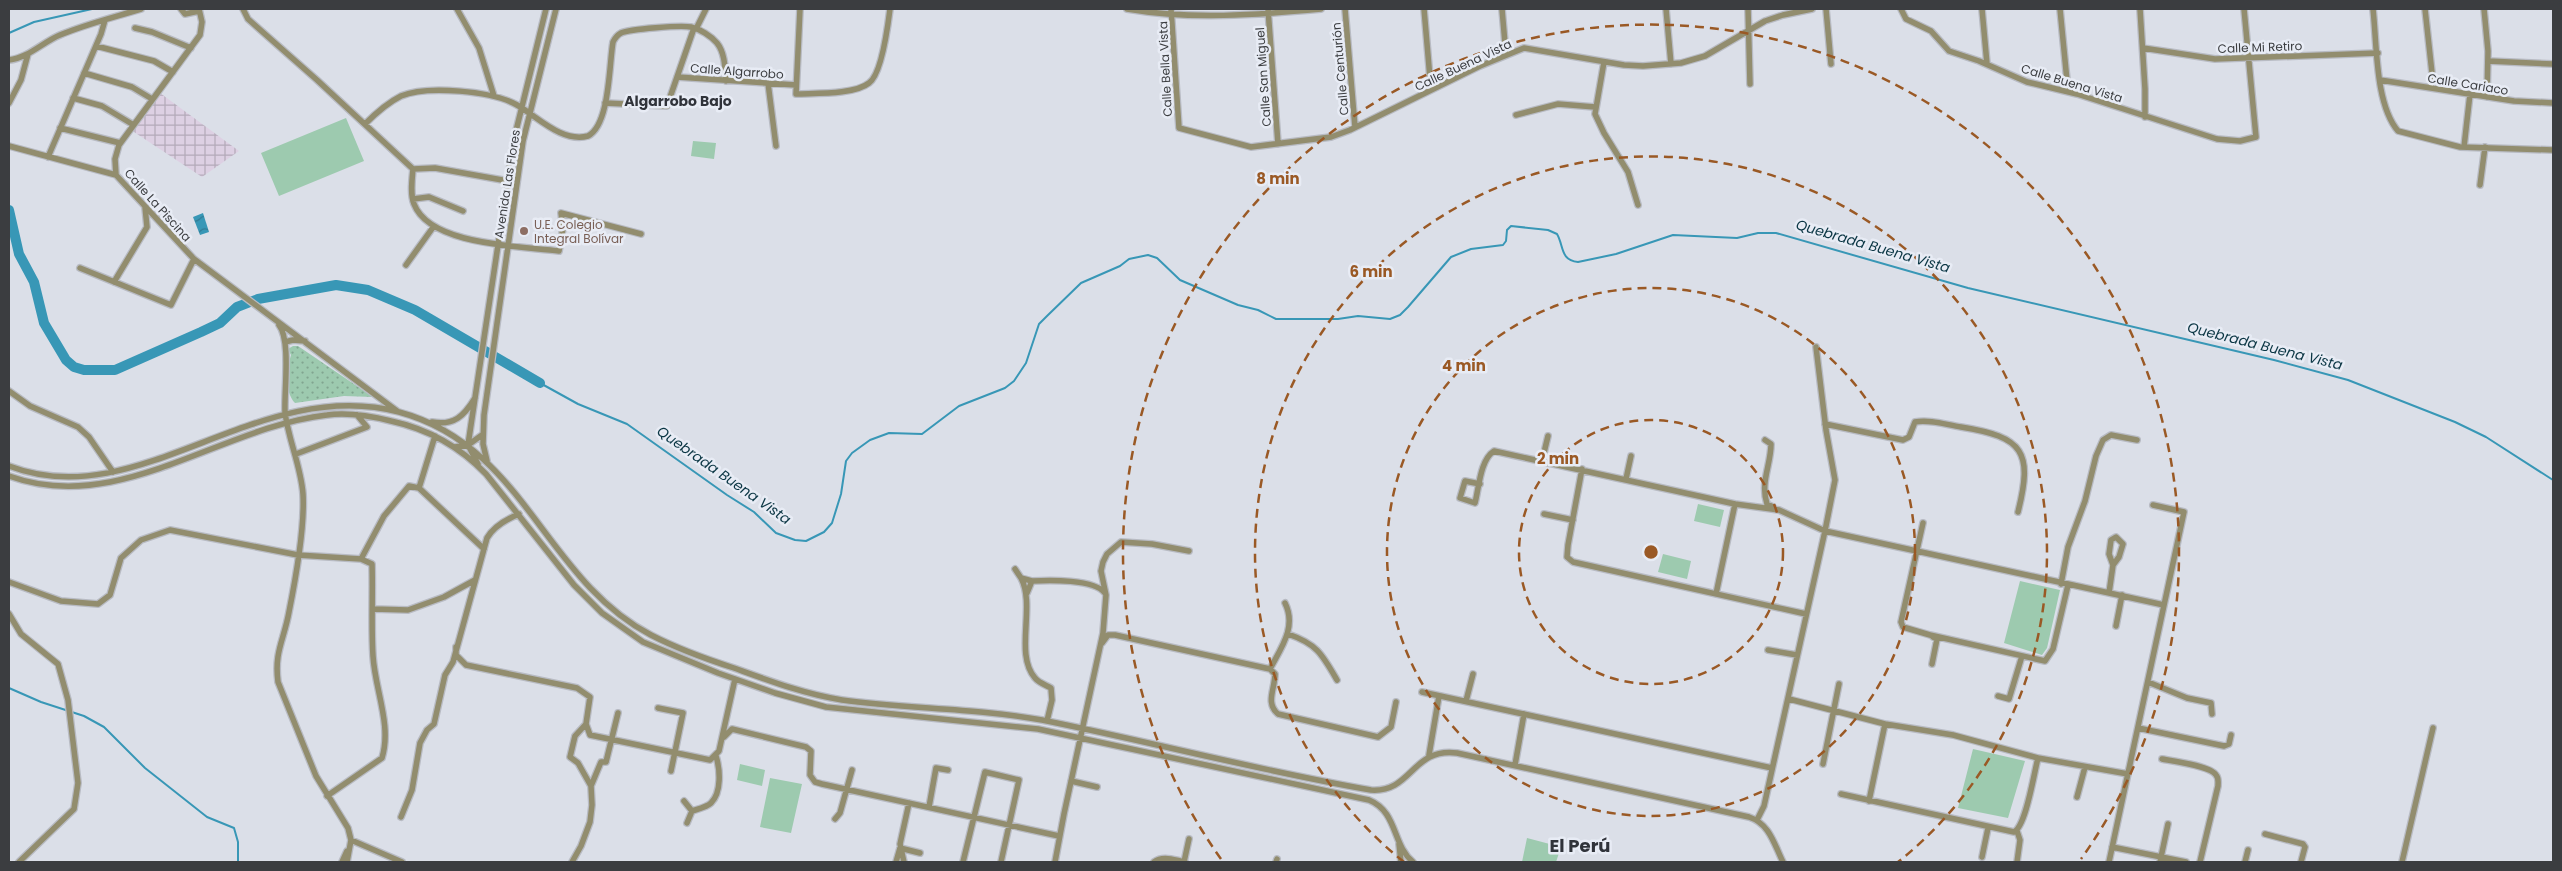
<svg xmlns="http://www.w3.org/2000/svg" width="2562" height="871" viewBox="0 0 2562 871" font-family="Poppins,sans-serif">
	<defs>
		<pattern id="industrial-grid" width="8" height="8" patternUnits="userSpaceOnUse" patternTransform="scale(1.25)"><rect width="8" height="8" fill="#ddd0e3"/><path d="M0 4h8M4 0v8" fill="none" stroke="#b4aab9"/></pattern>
		<pattern id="park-dots" width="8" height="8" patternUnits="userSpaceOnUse" patternTransform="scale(1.25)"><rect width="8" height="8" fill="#9dcaaf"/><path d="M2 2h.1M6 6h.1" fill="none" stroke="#81a590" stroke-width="1.8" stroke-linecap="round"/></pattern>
		<pattern id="water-waves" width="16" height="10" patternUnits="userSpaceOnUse" patternTransform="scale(1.25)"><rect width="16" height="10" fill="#3897b6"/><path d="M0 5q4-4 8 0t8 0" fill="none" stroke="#307c95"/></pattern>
	</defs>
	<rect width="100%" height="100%" fill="#dbdfe8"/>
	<!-- industrial -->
	<path fill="url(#industrial-grid)" d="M 160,93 L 239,151 L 202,177 L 131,130 Z"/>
	<!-- grass -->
	<path fill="#9dcaaf" d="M 346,118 L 364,161 L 279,196 L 261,153 Z
		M 693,141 L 716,143 L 714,159 L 691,156 Z
		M 1698,504 L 1724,510 L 1720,527 L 1694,521 Z
		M 1663,554 L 1691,561 L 1687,579 L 1658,572 Z
		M 2020,581 L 2060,590 L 2047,648 L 2042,655 L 2004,643 Z
		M 1973,749 L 2025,761 L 2008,818 L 1958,808 Z
		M 740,764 L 765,770 L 762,786 L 737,780 Z
		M 770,778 L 802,784 L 791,833 L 760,827 Z
		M 1527,838 L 1561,847 L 1556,862 L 1522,862 Z"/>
	<!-- park -->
	<path fill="url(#park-dots)" d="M 293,346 L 298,346 L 373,397 L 344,396 L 295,403 C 284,391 287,369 291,355 L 288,349 Z"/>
	<!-- water -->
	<path fill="url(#water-waves)" d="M 203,213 L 209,232 L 200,235 L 193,217 Z"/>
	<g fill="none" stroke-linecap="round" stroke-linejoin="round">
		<!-- stream -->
		<path stroke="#3897b6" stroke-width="2" d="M 9,33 L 34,22 L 92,9
			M 540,383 L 578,404 L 627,424 L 727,495 L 754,512 L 776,533 L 795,540 L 806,541 L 824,532 L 832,523 L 841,494 L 846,461 L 852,453 L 870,440 L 889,433 L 922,434 L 959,406 L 1005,388 L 1014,381 L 1026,363 L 1039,324 L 1047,316 L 1081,283 L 1120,266 L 1129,259 L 1148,255 L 1157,258 L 1180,280 L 1238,305 L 1258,310 L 1276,319 L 1338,319 L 1358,316 L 1390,319 L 1400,315 L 1408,307 L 1451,257 L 1471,249 L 1503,245 L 1506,241 L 1507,230 L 1511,226 L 1548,230 L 1557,234 C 1564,246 1560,260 1578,262 L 1616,254 L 1673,235 L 1737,238 L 1758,233 L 1776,233 L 1968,288 L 2274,360 L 2348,380 L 2455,422 L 2486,437 L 2553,480
			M 9,688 L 41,702 L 84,716 L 104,727 L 145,768 L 207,817 L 234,828 L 238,842 L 238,862"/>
		<!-- river -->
		<path stroke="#3897b6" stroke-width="10" d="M 9,210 L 19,254 L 34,282 L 44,323 L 66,360 L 74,367 L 84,370 L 115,370 L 201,332 L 220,323 L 237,307 L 258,299 L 336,285 L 368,290 L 415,310 L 540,383"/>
		<defs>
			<path id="minor" d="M 181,9 L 185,14 L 199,11
				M 199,9 L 202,22 L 200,35 L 119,145 L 115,159 L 116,175 L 194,259 L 397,411
				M 243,9 L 248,19 L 317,80 L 413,169 L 435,168 L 508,181
				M 457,9 L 479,48 L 494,96
				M 800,9 L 796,94 C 815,93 854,95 869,83 C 882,74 888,25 890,9
				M 1127,9 C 1191,20 1256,15 1321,9
				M 1171,9 L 1179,128 L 1251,147 L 1331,137 L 1350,130 L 1480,66 L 1524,48 L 1624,65 L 1643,66 L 1681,63 L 1705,56 L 1765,21 L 1783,15 L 1812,9
				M 1268,9 L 1278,144
				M 1345,9 L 1355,127
				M 1424,9 L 1431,90
				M 1502,9 L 1506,55
				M 1666,9 L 1671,64
				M 1748,9 L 1750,84
				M 1826,9 L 1831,64
				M 1901,9 L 1906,19 L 1931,31 L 1949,51 L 1979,61 L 2027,82 L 2077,94 L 2217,139 L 2240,141 L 2256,137 L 2244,9
				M 1982,9 L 1987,64
				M 2060,9 L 2068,91
				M 2140,9 L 2145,89 L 2145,117
				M 2373,9 C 2377,44 2375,104 2398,131 L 2460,147 L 2553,150
				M 2425,9 L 2432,73 L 2431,88
				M 2484,9 L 2488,51 L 2487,97
				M 135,28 L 152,32 L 191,48
				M 696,29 L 706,9
				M 96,46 L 154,61 L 173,72
				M 2143,48 L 2215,59 L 2378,53
				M 9,60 C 28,58 43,42 60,35 C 86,24 115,17 141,9
				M 2488,61 L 2553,64
				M 1604,62 L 1595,114 L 1604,133 L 1628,172 L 1638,205
				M 84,73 L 132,87 L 152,99
				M 677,77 L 796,85
				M 2380,80 L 2514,101 L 2553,103
				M 768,83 L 776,146
				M 73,98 L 102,106 L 132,124
				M 9,103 L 21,80 L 28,54
				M 605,103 L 667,106 L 694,28
				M 1516,115 L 1558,104 L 1595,107
				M 365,124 C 376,113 387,103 401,96 C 427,85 493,91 517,105 C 538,117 562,143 588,136 C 610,125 609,64 613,42 C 615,38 617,35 621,33 C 630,29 681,25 691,27 C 700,29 711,36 717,43 C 725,53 725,68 726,81
				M 60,128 L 120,143
				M 9,146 L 116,175
				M 2464,147 L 2470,94
				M 48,157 L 101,34 L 105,20
				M 413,169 C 412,180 410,194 414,204 C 430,246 522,246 559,251 L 563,228 L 561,213 L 641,234
				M 2480,185 L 2485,147
				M 413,199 L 429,197 L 463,211
				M 406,265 L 434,226
				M 80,268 L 171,305 L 194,259
				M 114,282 L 147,227 L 145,207
				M 279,325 C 291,340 284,391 285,412 C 288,439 301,466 303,494 C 305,529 296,577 289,612 C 284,640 274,652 278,682 L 316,776 L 348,828 L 351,840 L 347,862
				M 285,342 L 293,340 L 305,341
				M 9,391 L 30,406 L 78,427 L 89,437 L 113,472
				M 432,422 C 454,426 464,416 475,398
				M 1825,424 L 1903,440 L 1909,437 L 1915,422 C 1930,419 1947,425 1961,427 C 2024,437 2033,452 2018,512
				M 1765,440 L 1771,444 C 1771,465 1760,482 1767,504 L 1773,507
				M 455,447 L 468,445 L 482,435
				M 296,454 L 367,427 L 357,415
				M 487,461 L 483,444 L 484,415 L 523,141 L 556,9
				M 1542,461 L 1548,436
				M 478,464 L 468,445 L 475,398 L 514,139 L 546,9
				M 9,466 C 139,516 256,375 399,412 C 525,446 544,579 651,635 C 678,649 706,659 734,668 C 770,681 804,694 842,700 C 908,709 976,708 1042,720 C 1152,742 1260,771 1371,790 C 1412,793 1412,747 1457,753 L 1749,817 C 1770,824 1774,844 1783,862
				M 1582,469 L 1568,545 L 1567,557 L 1573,562 L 1806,614
				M 9,476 C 119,516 220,427 327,415 C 349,412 371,416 391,421 C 428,429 460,447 486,474 L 574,585 L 602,613 L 643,642 L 718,673 L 775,693 L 826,707 L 1038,729 L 1369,800 C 1398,812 1392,845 1413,862
				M 1626,479 L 1631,456
				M 1480,484 L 1465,481 L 1460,498 L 1475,503 C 1479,488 1480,460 1494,451 L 1735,504 L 1716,594
				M 419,488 L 484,549
				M 1735,504 L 1779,510 L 1825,531 L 1835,480 L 1826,430 L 1816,347
				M 1544,514 L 1573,520
				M 1923,523 L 1901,622 L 1903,627 L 1930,635 L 2045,661 L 2053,649 L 2068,585
				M 361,559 L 384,516 L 409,486 L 419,488 L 435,436
				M 1015,569 L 1021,578 L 1032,581 L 1027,593
				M 1021,578 C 1036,606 1014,654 1035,678 C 1039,683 1046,685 1051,688 L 1052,700 L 1047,721
				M 1032,581 C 1049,580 1094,579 1105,593
				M 9,582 L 61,601 L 98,604 L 110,595 L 121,558 L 141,540 L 170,530 L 298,555 L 361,559 L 372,564 C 373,594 371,626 373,656 C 375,690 392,725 382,758 L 327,796
				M 2061,584 L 2068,547 L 2085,501 L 2096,456 L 2103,440 L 2111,435 L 2137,440
				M 2109,593 L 2113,565 L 2109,554 L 2111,540 L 2116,537 L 2123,544 L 2119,557 L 2113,565
				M 373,609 L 408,610 L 444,597 L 475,580
				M 9,614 L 21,634 L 58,664 L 68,700 L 78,783 L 74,809 L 19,862
				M 2116,626 L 2122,595
				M 1288,634 C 1317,644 1322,654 1337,680
				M 1102,643 L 1108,635 L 1115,635 L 1270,669 L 1275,674 C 1275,689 1265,703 1278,714 L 1378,737 L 1391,727 L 1396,702
				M 456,647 L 456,655 L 466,665 L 577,688 L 590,697 L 586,724 L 590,735 L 710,760 L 719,751 L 735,679
				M 1768,650 L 1797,655
				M 1932,664 L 1937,639 L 1933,637
				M 1270,669 C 1281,648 1297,627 1285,603
				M 2148,682 L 2187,698 L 2211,703 L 2212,714
				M 1422,692 L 1772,768
				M 1998,696 L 2009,699 L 2022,656
				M 1789,699 L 1885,724 L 1953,735 L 2038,758 L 2128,774
				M 1466,701 L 1473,674
				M 658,708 L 683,713 L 671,771
				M 586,724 L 575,736 L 570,757 L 578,763 L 591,786
				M 2138,728 L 2224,746 L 2229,744 L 2231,735
				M 724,737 L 732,729 L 806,747 L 811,751 L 810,775 L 815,782 L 822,784 L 1059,836
				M 1429,755 L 1439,696
				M 2162,759 C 2173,761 2211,766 2216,775 C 2219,778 2218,782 2218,786 L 2200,862
				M 1823,764 L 1839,684
				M 1515,765 L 1524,714
				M 1071,781 L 1097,787
				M 1841,794 L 2014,832 C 2026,826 2034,773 2038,758
				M 2077,797 L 2085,767
				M 684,801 L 692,811
				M 1869,801 L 1885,724
				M 929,807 L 936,768 L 948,770
				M 401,817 L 412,790 L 420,743 L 427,730 L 434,724 L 445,675 L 453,662 L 487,538 C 494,526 507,519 519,514
				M 835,819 L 840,813 L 852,770
				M 1757,820 L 1764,806 L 1825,531 L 2164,605
				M 687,823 L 692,811 C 698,809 707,807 711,803 C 722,792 720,769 716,756
				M 2265,834 L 2303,844 L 2305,847 L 2301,862
				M 351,840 L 402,862
				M 1399,844 L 1401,862
				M 2112,847 L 2186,862
				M 1982,857 L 1988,828
				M 342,862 L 347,851
				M 572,862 L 581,846 L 590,822 L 592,805 L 591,786 L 601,762 L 606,762 L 618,713
				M 896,862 L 900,848 L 920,853
				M 904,862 L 900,844 L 909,803
				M 963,862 L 985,772 L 1019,780 L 1001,862
				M 1055,862 L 1064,814 L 1103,633 L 1106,595 L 1101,571 L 1103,562 L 1107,554 L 1121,542 L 1152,544 L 1189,551
				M 1154,862 C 1163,855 1174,860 1185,862
				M 1184,862 L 1189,839
				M 1276,862 L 1277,859
				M 2017,862 L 2020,840 L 2017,831
				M 2109,862 L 2184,512 L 2153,505
				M 2160,862 L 2168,824
				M 2245,862 L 2248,850
				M 2402,862 L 2433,728"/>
		</defs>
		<!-- minor casing -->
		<use href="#minor" stroke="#b8bbc3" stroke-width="8"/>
		<!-- minor -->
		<use href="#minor" stroke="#928d6e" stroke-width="5.5"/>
	</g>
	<!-- distance rings -->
	<g fill="none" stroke="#9a5925" stroke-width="2.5" stroke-dasharray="9 6">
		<circle cx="1651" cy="552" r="132"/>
		<circle cx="1651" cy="552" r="264"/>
		<path d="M1404 862A396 396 0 1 1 1898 862"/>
		<path d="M1221 859A528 528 0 1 1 2081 859"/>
	</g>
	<!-- markers -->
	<circle fill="#8d6e63" stroke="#e8ecf5" stroke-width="2" cx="524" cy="231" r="5"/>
	<g text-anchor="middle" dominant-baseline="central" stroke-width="5" stroke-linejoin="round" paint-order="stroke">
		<!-- street labels -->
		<g font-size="12" fill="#3b3d40" stroke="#e8ecf5">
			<text transform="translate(2260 47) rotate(-2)">Calle Mi Retiro</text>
			<text transform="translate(1463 65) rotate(-25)">Calle Buena Vista</text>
			<text transform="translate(1165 69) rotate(-93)">Calle Bella Vista</text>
			<text transform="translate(1340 69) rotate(-95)">Calle Centurión</text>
			<text transform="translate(737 71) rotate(4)">Calle Algarrobo</text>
			<text transform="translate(1263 77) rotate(-94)">Calle San Miguel</text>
			<text transform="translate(2072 83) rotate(17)">Calle Buena Vista</text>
			<text transform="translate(2468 84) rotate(9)">Calle Cariaco</text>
			<text transform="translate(507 184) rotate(-81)">Avenida Las Flores</text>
			<text transform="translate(158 205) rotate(48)">Calle La Piscina</text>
		</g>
		<!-- education labels -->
		<g font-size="12" fill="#785e54" stroke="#e8ecf5" text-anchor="start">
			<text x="534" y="224">U.E. Colegio<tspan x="534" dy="14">Integral Bolívar</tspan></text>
		</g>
		<!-- neighbourhood labels -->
		<g font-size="14" font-weight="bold" fill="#30333a" stroke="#e8ecf5">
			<text x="678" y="101">Algarrobo Bajo</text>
		</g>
		<!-- water labels -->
		<g font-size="14" font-style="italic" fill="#0b3644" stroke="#e8ecf5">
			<text transform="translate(1873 246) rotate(16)">Quebrada Buena Vista</text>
			<text transform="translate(2265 346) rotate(14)">Quebrada Buena Vista</text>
			<text transform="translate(724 475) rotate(35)">Quebrada Buena Vista</text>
		</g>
		<!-- district labels -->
		<g font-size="18" font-weight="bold" fill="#30333a" stroke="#e8ecf5">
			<text x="1580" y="845">El Perú</text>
		</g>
	</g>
	<circle cx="1651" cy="552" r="8" fill="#9a5925" stroke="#e8ecf5" stroke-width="2.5"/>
	<g font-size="15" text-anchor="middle" font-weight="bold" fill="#9a5925" stroke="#e8ecf5" stroke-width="5" stroke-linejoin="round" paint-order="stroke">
		<text x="1278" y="184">8 min</text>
		<text x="1371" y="277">6 min</text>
		<text x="1464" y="371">4 min</text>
		<text x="1558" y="464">2 min</text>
	</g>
	<!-- border -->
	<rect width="2562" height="871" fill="none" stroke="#3b3d40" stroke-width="20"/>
</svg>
